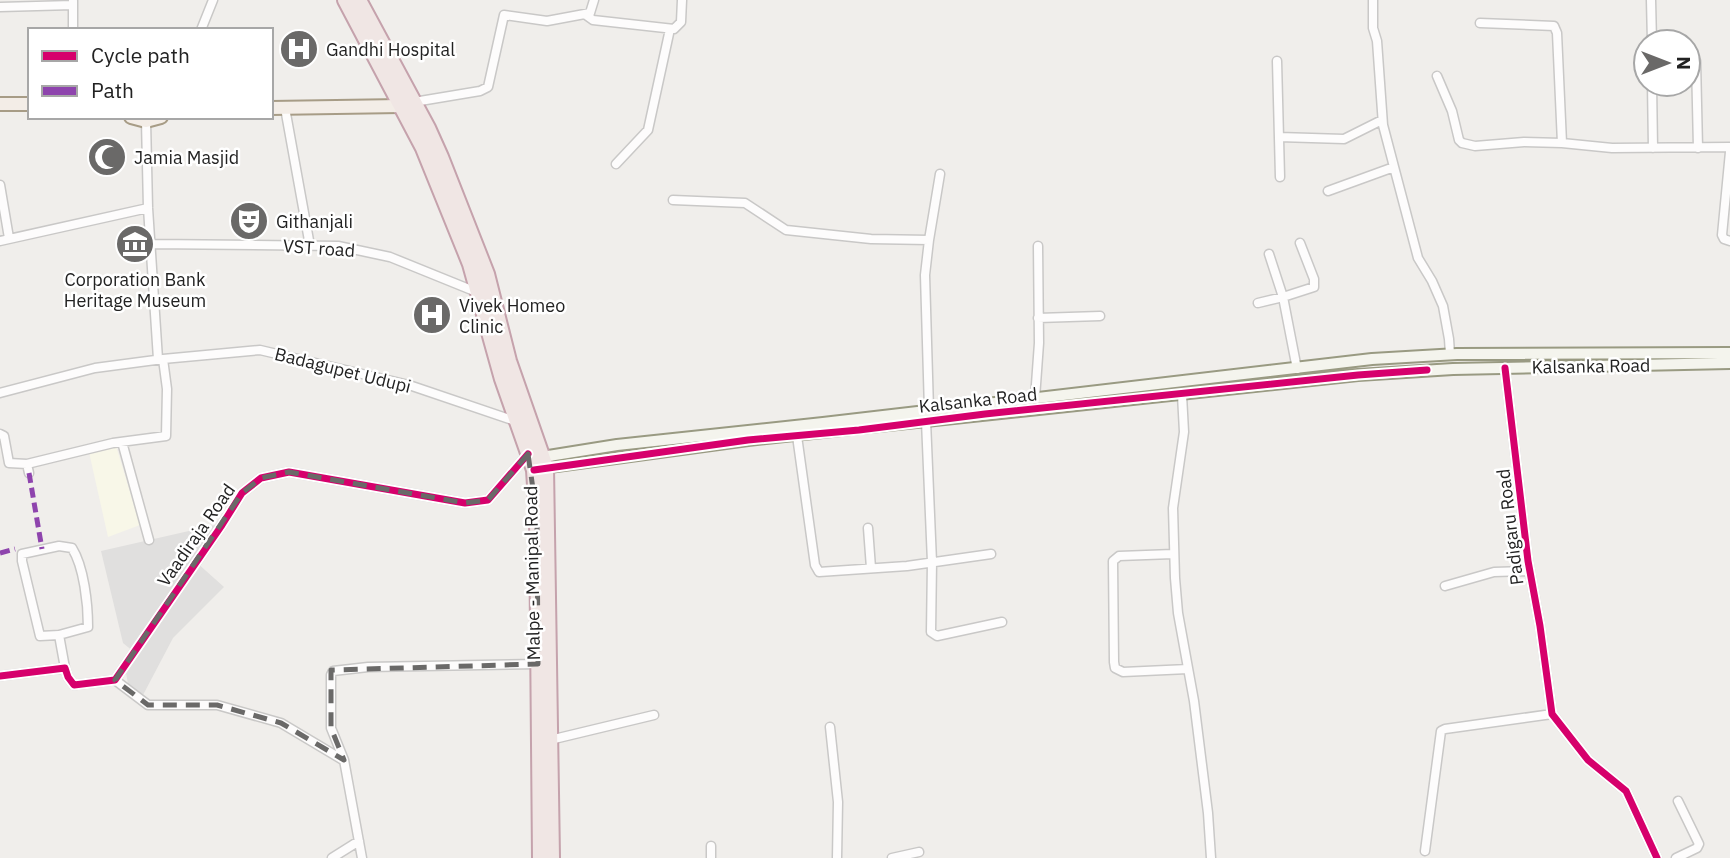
<svg xmlns="http://www.w3.org/2000/svg" width="1730" height="858" viewBox="0 0 1730 858" font-family="'IBM Plex Sans',sans-serif">
	<rect width="100%" height="100%" fill="#f0eeeb"/>
	<!-- education -->
	<path fill="#f8f7e8" d="M 116,446 L 140,525 L 108,537 L 89,452 Z"/>
	<!-- parking -->
	<path fill="#e0dfde" d="M 224,523 L 196,562 L 224,587 L 173,638 L 143,695 L 128,684 L 125,667 L 134,652 L 123,643 L 101,551 Z"/>
	<g fill="none" stroke-linecap="round" stroke-linejoin="round">
		<defs>
			<path id="minor" d="M 1373,0 L 1373,28 L 1377,41 L 1383,125 L 1418,258 L 1432,281 L 1443,306 L 1449,339 L 1450,354
				M 1651,0 L 1652,42
				M 73,1 L 73,30
				M 0,7 L 73,5
				M 586,15 L 593,20 L 674,29 L 681,22 L 682,0
				M 1480,23 L 1554,26 L 1557,33 L 1562,143
				M 201,30 L 213,0
				M 1688,56 L 1693,56 L 1696,61 L 1698,148
				M 1277,61 L 1280,177
				M 1437,76 L 1452,111 L 1459,140 L 1462,143 L 1475,146 L 1524,142 L 1562,143 L 1612,148 L 1730,147
				M 1652,84 L 1653,148
				M 414,102 L 480,91 L 488,87 L 504,15 L 547,21 L 590,13 L 594,0
				M 285,108 L 310,246
				M 146,121 L 148,208 L 158,359
				M 1279,137 L 1344,139 L 1382,120
				M 1730,152 L 1722,235 L 1724,239 L 1730,241
				M 616,164 L 648,130 L 670,29
				M 0,185 L 9,238
				M 1328,191 L 1394,167
				M 673,200 L 745,203 L 786,230 L 871,239 L 929,240 L 925,275 L 929,410
				M 929,240 L 940,174
				M 0,241 L 148,208
				M 151,244 L 338,246 L 390,257 L 479,293
				M 1269,254 L 1283,297 L 1297,369
				M 1258,303 L 1283,297 L 1314,287 L 1314,279 L 1300,243
				M 1038,318 L 1100,316
				M 1505,368 L 1528,561 L 1540,626 L 1552,714 L 1588,760 L 1626,791 L 1657,858
				M 0,393 L 95,368 L 163,359 L 260,350 L 409,385 L 518,422
				M 1182,395 L 1184,432 L 1173,508 L 1175,578 L 1178,613 L 1194,701 L 1208,813 L 1211,858
				M 1035,398 L 1039,343 L 1038,246
				M 926,421 L 932,562 L 931,632 L 937,636 L 1002,622
				M 0,434 L 4,436 L 9,463 L 27,464
				M 797,436 L 815,565 L 819,572 L 907,566 L 991,554
				M 122,442 L 149,540
				M 29,473 L 27,464 L 113,443 L 166,436 L 167,389 L 163,359
				M 868,528 L 871,568
				M 1173,554 L 1119,556 L 1113,561 L 1114,662 L 1115,668 L 1123,672 L 1188,669
				M 1445,586 L 1494,572 L 1530,571
				M 59,635 L 40,636 L 22,561 L 22,554 L 59,546 L 72,548 C 84,567 88,604 88,627 L 59,635 L 65,668
				M 0,676 L 65,668 L 68,677 L 74,685 L 115,680 L 222,525 L 242,493 L 261,478 L 289,472 L 465,503 L 488,500 L 528,454
				M 115,680 L 148,705 L 217,705 L 281,723 L 343,760
				M 830,727 L 838,802 L 837,858
				M 550,740 L 654,715
				M 1425,851 L 1441,731 L 1445,729 L 1552,714
				M 332,858 L 359,841
				M 362,858 L 344,760 L 331,728 L 331,675 L 333,671 L 368,667 L 538,664
				M 711,858 L 711,846
				M 892,858 L 919,852
				M 1676,858 L 1697,848 L 1699,844 L 1678,801"/>
			<path id="secondary" d="M 536,458 L 617,445 L 823,423 L 1372,359 L 1457,354 L 1730,353
				M 542,468 L 748,440 L 1358,375 L 1453,369 L 1730,363"/>
			<path id="primary" d="M 0,104 L 30,104
				M 271,108 L 401,106
				M 131,117 L 146,121 L 161,117"/>
			<path id="trunk" d="M 345,0 L 423,148 L 470,264 L 502,379 L 534,470 L 537,517 L 540,858
				M 359,0 L 428,128 L 441,157 L 487,274 L 509,361 L 546,467 L 552,858"/>
		</defs>
		<!-- minor casing -->
		<use href="#minor" stroke="#c9c8c7" stroke-width="11"/>
		<!-- secondary casing -->
		<use href="#secondary" stroke="#999a82" stroke-width="14"/>
		<!-- primary casing -->
		<use href="#primary" stroke="#a79c86" stroke-width="16"/>
		<!-- trunk casing -->
		<use href="#trunk" stroke="#c5a2ac" stroke-width="18"/>
		<!-- minor -->
		<use href="#minor" stroke="#fdfcfc" stroke-width="8"/>
		<!-- secondary -->
		<use href="#secondary" stroke="#f4f4ed" stroke-width="10"/>
		<!-- primary -->
		<use href="#primary" stroke="#f3ede7" stroke-width="12"/>
		<!-- trunk -->
		<use href="#trunk" stroke="#f0e6e4" stroke-width="14"/>
		<!-- quiet -->
		<path stroke="#8e44ad" stroke-width="5" stroke-dasharray="10 5" stroke-linecap="butt" d="M 29,473 L 42,549
			M 0,553 L 15,549"/>
		<defs>
			<path id="cycleway" d="M 1505,368 L 1528,561 L 1540,626 L 1552,714 L 1588,760 L 1626,791 L 1657,858
				M 534,470 L 748,440 L 859,430 L 985,414 L 1358,375 L 1427,370
				M 0,676 L 65,668 L 68,677 L 74,685 L 115,680 L 222,525 L 242,493 L 261,478 L 289,472 L 465,503 L 488,500 L 528,454"/>
		</defs>
		<!-- cycleway casing -->
		<use href="#cycleway" stroke="#fff" stroke-width="11"/>
		<!-- cycleway -->
		<use href="#cycleway" stroke="#d6006c" stroke-width="7"/>
	</g>
	<!-- marked area -->
	<path fill="none" stroke="#6a6968" stroke-width="5" stroke-dasharray="14 9" stroke-linejoin="round" d="M 528,454 L 537,517 L 538,664 L 331,670 L 331,728 L 344,760 L 281,723 L 217,705 L 148,705 L 115,680 L 242,493 L 261,478 L 289,472 L 465,503 L 488,500 Z"/>
	<!-- icons -->
	<defs>
		<symbol id="hospital-disc" viewBox="-11 -11 22 22"><circle r="9.5" fill="#6a6968" stroke="#fff"/><path d="M-5-5h3v3.5h4V-5h3V5h-3V1.5h-4V5h-3Z" fill="#fff"/></symbol>
		<symbol id="mosque-disc" viewBox="-11 -11 22 22"><circle r="9.5" fill="#6a6968" stroke="#fff"/><path d="M3.5-4.9A6 6 0 1 0 3.5 4.9A5 5 0 1 1 3.5-4.9Z" fill="#fff"/></symbol>
		<symbol id="theatre-disc" viewBox="-11 -11 22 22"><circle r="9.5" fill="#6a6968" stroke="#fff"/><path d="M-5-5.5Q0-4 5-5.5V0Q5 5 0 6Q-5 5-5 0ZM-3.3-2.5H-1v1.5H-3.3ZM1-2.5H3.3v1.5H1ZM-2.8 1Q0 5.5 2.8 1Z" fill="#fff"/></symbol>
		<symbol id="museum-disc" viewBox="-11 -11 22 22"><circle r="9.5" fill="#6a6968" stroke="#fff"/><path d="M0-6L6-3V-2H-6V-3ZM-5-1h2V3h-2ZM-1-1h2V3h-2ZM3-1h2V3H3ZM-6 4H6V6H-6Z" fill="#fff"/></symbol>
	</defs>
	<g fill-rule="evenodd">
		<use href="#hospital-disc" x="277" y="27" width="44" height="44"/>
		<use href="#mosque-disc" x="85" y="135" width="44" height="44"/>
		<use href="#theatre-disc" x="227" y="199" width="44" height="44"/>
		<use href="#museum-disc" x="113" y="222" width="44" height="44"/>
		<use href="#hospital-disc" x="410" y="293" width="44" height="44"/>
	</g>
	<g text-anchor="middle" dominant-baseline="central" stroke-width="5" stroke-linejoin="round" paint-order="stroke">
		<!-- poi labels -->
		<g font-size="18" fill="#222" stroke="#fff" text-anchor="start">
			<text x="326" y="49">Gandhi Hospital</text>
			<text x="134" y="157">Jamia Masjid</text>
			<text x="276" y="221">Githanjali</text>
			<text x="135" y="279" text-anchor="middle">Corporation Bank<tspan x="135" dy="21">Heritage Museum</tspan></text>
			<text x="459" y="305">Vivek Homeo<tspan x="459" dy="21">Clinic</tspan></text>
		</g>
		<!-- street labels -->
		<g font-size="18" fill="#222" stroke="#fff">
			<text transform="translate(319 248) rotate(4)">VST road</text>
			<text transform="translate(1591 366) rotate(-1)">Kalsanka Road</text>
			<text transform="translate(343 370) rotate(14)">Badagupet Udupi</text>
			<text transform="translate(978 400) rotate(-6)">Kalsanka Road</text>
			<text transform="translate(1510 527) rotate(-97)">Padigaru Road</text>
			<text transform="translate(196 535) rotate(-55)">Vaadiraja Road</text>
			<text transform="translate(532 573) rotate(-91)">Malpe - Manipal Road</text>
		</g>
	</g>
	<!-- legend -->
	<rect x="28" y="28" width="245" height="91" fill="#ffffff" stroke="#a7a7a7" stroke-width="2"/>
	<rect x="42" y="51" width="35" height="10" fill="#d6006c" stroke="#a7a7a7" stroke-width="2"/>
	<text x="91" y="63" font-size="21" fill="#222222">Cycle path</text>
	<rect x="42" y="86" width="35" height="10" fill="#8e44ad" stroke="#a7a7a7" stroke-width="2"/>
	<text x="91" y="98" font-size="21" fill="#222222">Path</text>
	<!-- north arrow -->
	<g transform="translate(1667 63) rotate(90)"><circle r="33" fill="#ffffff" stroke="#a7a7a7" stroke-width="2"/>
	<path d="M0-5L12 26L0 18L-12 26Z" fill="#6a6968"/>
	<text y="-10" font-size="19" font-weight="bold" text-anchor="middle" fill="#222222">N</text>
	</g>
</svg>
